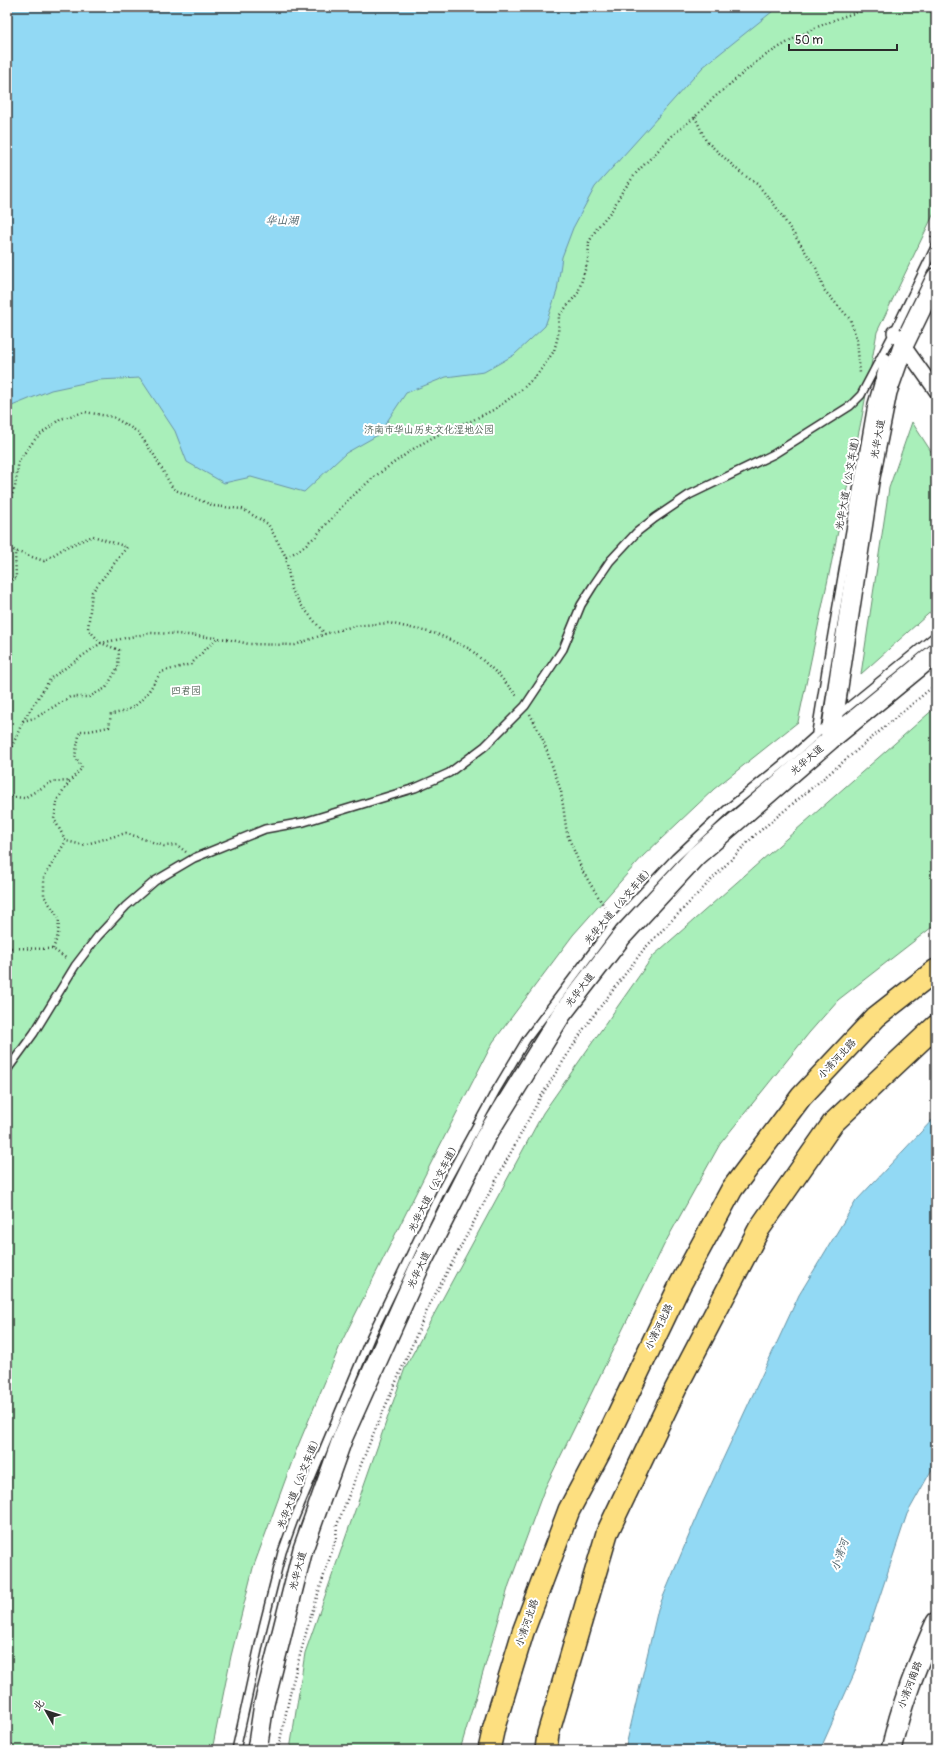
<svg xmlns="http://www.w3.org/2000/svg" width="943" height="1757" viewBox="0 0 943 1757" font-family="Pangolin,'LXGW WenKai TC',sans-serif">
	<rect width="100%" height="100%" fill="#fff"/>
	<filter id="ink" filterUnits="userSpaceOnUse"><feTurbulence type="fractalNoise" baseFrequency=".025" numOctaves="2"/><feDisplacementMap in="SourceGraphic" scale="8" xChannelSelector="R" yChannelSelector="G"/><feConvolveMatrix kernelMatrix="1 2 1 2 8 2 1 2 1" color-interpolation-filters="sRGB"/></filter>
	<g filter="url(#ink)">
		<!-- green -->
		<path fill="#a9efba" stroke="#6a8d72" d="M 7,7 L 936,7 L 936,209 L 877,332 L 862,417 L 798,722 L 714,789 L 643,856 L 573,935 L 493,1042 L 430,1165 L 342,1341 L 297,1448 L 253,1568 L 231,1656 L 212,1750 L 7,1750 Z
			M 912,422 L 936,459 L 936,607 L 861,674 L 889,488 Z
			M 936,707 L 936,924 L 838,1000 L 809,1033 L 720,1144 L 665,1243 L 544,1490 L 509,1585 L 460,1750 L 290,1750 L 305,1653 L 405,1368 L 543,1113 L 653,956 Z"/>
		<!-- water -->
		<path fill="#92d9f4" stroke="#6993a4" d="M 7,7 L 778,7 L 703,67 L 595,187 L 573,228 L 562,257 L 557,291 L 545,326 L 514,355 L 484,372 L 446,377 L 406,393 L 378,435 L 346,453 L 304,492 L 251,477 L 224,483 L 187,462 L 175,431 L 140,378 L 98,380 L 51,390 L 7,408 Z
			M 936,1116 L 936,1462 L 907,1514 L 854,1674 L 820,1750 L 625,1750 L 658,1609 L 703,1502 L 799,1295 L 856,1201 Z"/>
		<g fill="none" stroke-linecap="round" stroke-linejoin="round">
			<defs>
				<path id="lane" d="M 893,334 L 936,245
					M 837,716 L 936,635
					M 816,732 L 830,646 L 872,404 L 886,357
					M 7,1070 L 34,1033 L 75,966 L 98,936 L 126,906 L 155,881 L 194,858 L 265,829 L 304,822 L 415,788 L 449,773 L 485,746 L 525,706 L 563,649 L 581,605 L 593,586 L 610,561 L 637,532 L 655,518 L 689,495 L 774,454 L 850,406 L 861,395 L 894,332
					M 236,1750 L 263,1627 L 282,1552 L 293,1522 L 371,1336 L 443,1187 L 495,1092 L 526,1040 L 614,923 L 675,858 L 726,810 L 791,757 L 829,723"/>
				<path id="street" d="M 894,332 L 936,391"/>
				<path id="secondary" d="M 830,740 L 869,482 L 887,392 L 904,344 L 936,278
					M 257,1750 L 264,1704 L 303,1549 L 343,1437 L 418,1270 L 485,1138 L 561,1015 L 622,936 L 696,856 L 830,740 L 936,653
					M 891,1750 C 901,1704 917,1665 936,1622"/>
				<path id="primary" d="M 489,1750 L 494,1727 L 523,1632 L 569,1510 L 602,1448 L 680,1285 L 732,1189 L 801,1097 L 876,1017 L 936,970
					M 546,1750 L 548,1734 L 607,1533 L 676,1388 L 759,1229 L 833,1123 L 936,1026"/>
			</defs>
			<!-- lane casing -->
			<use href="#lane" stroke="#2b2b2b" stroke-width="10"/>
			<!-- street casing -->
			<use href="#street" stroke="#2b2b2b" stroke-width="16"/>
			<!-- secondary casing -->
			<use href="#secondary" stroke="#2b2b2b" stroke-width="22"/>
			<!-- primary casing -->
			<use href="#primary" stroke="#2b2b2b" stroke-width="24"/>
			<!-- path -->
			<path stroke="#2b2b2b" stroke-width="2.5" stroke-dasharray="1 3" stroke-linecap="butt" d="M 695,117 L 706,141 L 741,173 L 757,184 L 774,204 L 816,268 L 824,290 L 850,319 L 857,340 L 860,373
				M 931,237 L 936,226
				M 7,509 L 15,487 L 19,460 L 36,438 L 60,419 L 85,412 L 113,417 L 138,432 L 154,455 L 173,489 L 214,506 L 242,509 L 268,524 L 286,557 L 291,589 L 302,606 L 325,634
				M 7,545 L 15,551 L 44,561 L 66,547 L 93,536 L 127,547 L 92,592 L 88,629 L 101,643 L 119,650 L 118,667 L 106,688 L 89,697 L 70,697 L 35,718 L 23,721
				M 286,557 L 298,551 L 316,536 L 348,500 L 374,477 L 416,447 L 453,426 L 471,421 L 495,409 L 520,391 L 537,375 L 554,351 L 558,336 L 559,316 L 578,293 L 588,260 L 589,242 L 597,228 L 612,210 L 622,192 L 637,172 L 675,133 L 695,117 L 710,101 L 761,58 L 795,38 L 815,28 L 839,18 L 873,7
				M 7,580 L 16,578 L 15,551
				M 530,714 L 543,740 L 561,791 L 567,834 L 583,872 L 609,914
				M 7,758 L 23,721 L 51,678 L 101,643 L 150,633 L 178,634 L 227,639 L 249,644 L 295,645 L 325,634 L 354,626 L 389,623 L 437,634 L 470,649 L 499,675 L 518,697
				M 7,796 L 24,798 L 52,782 L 70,781
				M 186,852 L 177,845 L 164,846 L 126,833 L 83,845 L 66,841 L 54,819 L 58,799 L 70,781 L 82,768 L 75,756 L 80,731 L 89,731 L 109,727 L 111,714 C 139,711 147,694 161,672 L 191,664 L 217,638
				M 7,948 L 53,949 L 67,959
				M 53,949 L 58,935 L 59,918 L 44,896 L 44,877 L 66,841
				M 278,1750 L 292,1685 L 309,1622 L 336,1538 L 337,1525 L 372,1437 L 429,1306 L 540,1098 L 585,1027 L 644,949 L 755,835 L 825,777 L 936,684"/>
			<!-- lane -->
			<use href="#lane" stroke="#fff" stroke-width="7"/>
			<!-- street -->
			<use href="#street" stroke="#fff" stroke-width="13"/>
			<!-- secondary -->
			<use href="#secondary" stroke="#fff" stroke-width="19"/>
			<!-- primary -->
			<use href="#primary" stroke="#fddf80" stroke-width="21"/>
		</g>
	</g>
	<g text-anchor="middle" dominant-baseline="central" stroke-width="4" stroke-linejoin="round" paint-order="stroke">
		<!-- park labels -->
		<g font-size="10" fill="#4a5c4f" stroke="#fff">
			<text x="429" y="430">济南市华山历史文化湿地公园</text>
			<text x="186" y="691">四君园</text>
		</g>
		<!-- street labels -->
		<g font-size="10" fill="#2b2b2b" stroke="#fff">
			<text transform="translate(878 439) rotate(-79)">光华大道</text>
			<text transform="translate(848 481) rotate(-80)">光华大道（公交车道）</text>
			<text transform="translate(807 760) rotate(-41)">光华大道</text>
			<text transform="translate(619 905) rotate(-49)">光华大道（公交车道）</text>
			<text transform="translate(580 990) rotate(-52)">光华大道</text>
			<text transform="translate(837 1059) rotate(-47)">小清河北路</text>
			<text transform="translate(434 1187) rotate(-63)">光华大道（公交车道）</text>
			<text transform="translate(419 1270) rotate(-64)">光华大道</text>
			<text transform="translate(659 1327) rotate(-64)">小清河北路</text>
			<text transform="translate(299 1482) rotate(-68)">光华大道（公交车道）</text>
			<text transform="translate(298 1571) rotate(-75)">光华大道</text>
			<text transform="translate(527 1623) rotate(-71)">小清河北路</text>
			<text transform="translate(910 1685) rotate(-69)">小清河南路</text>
		</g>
		<!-- water labels -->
		<g font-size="11" font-style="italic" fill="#4a5f67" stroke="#fff">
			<text x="282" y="220">华山湖</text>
			<text transform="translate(840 1555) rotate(-71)">小清河</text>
		</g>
	</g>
	<!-- margin -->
	<rect width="943" height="1757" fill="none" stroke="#fff" stroke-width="24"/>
	<rect x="12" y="12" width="919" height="1733" fill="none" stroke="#2b2b2b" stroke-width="1.5" filter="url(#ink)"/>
	<!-- north arrow -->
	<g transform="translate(46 1711) rotate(309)" stroke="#ffffff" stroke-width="3" paint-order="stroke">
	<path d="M0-3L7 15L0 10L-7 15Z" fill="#2b2b2b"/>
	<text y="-6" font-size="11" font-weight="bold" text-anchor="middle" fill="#2b2b2b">北</text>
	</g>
	<!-- scale -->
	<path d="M789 44v6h108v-6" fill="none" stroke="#2b2b2b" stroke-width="2"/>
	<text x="795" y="44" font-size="12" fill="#2b2b2b" stroke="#ffffff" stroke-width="3" paint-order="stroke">50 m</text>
</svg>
